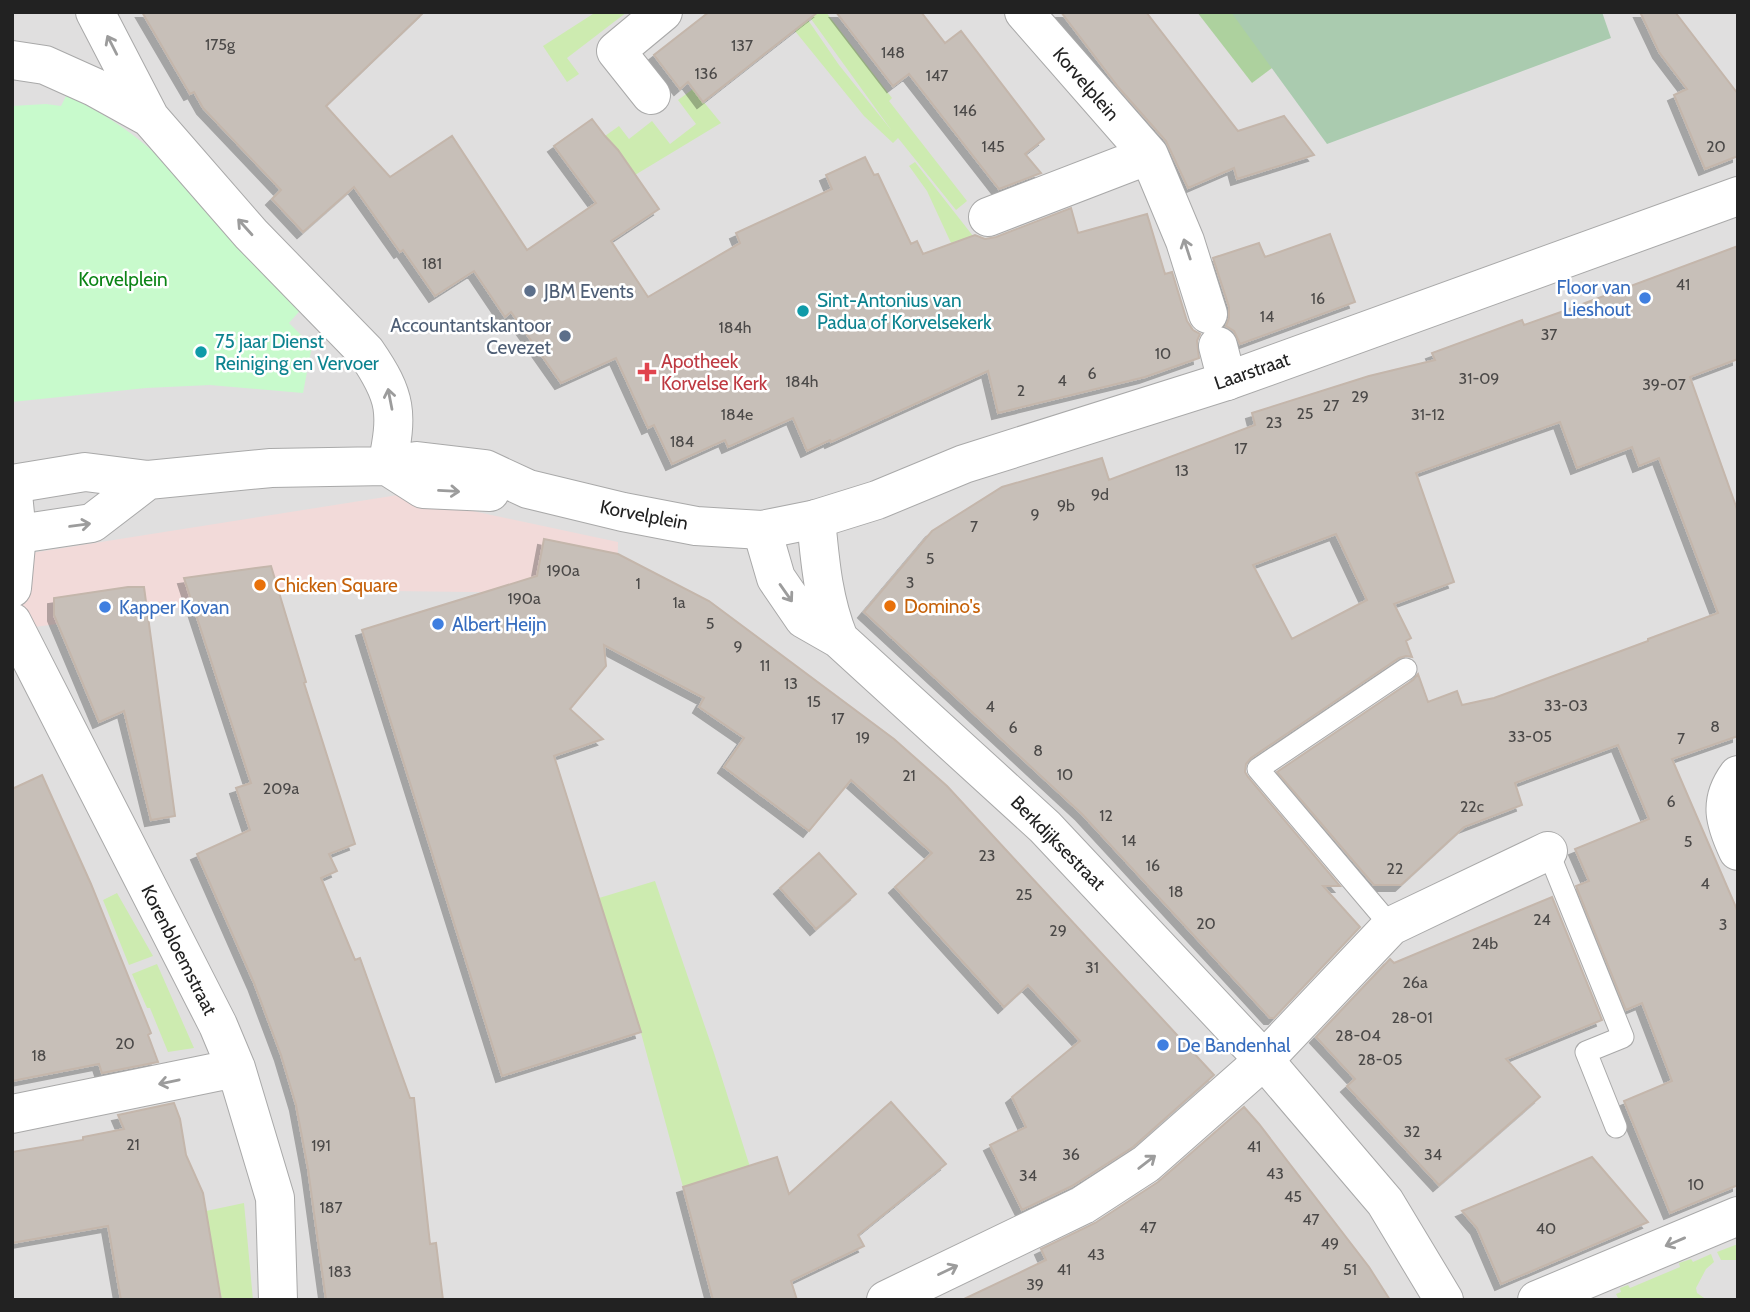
<svg xmlns="http://www.w3.org/2000/svg" width="1750" height="1312" viewBox="0 0 1750 1312" font-family="Cabin,sans-serif">
	<defs>
		<filter id="shadow"><feDropShadow dx="-6" dy="6" stdDeviation="0" flood-color="#0004"/></filter>
	</defs>
	<rect width="100%" height="100%" fill="#f2efe9"/>
	<!-- residential -->
	<path fill="#e0dfdf" d="M 12,12 L 1738,12 L 1738,1300 L 12,1300 Z"/>
	<!-- commercial -->
	<path fill="#f2dad9" d="M 398,495 L 618,542 L 617,594 L 312,590 L 12,630 L 12,556 Z"/>
	<!-- grass -->
	<path fill="#cdebb0" d="M 596,12 L 627,12 L 567,58 L 579,74 L 567,82 L 543,46 Z
		M 806,12 L 826,12 L 892,98 L 889,101 L 967,201 L 956,210 L 898,138 L 893,143 L 864,116 L 795,31 L 808,20 L 839,65 L 892,131 Z
		M 693,89 L 721,123 L 635,175 L 605,136 L 619,126 L 629,139 L 652,121 L 670,144 L 696,124 L 678,100 Z
		M 915,162 L 973,236 L 951,243 L 927,191 L 909,166 Z
		M 655,881 L 714,1053 L 750,1167 L 683,1187 L 641,1033 L 599,898 Z
		M 117,893 L 153,956 L 129,965 L 103,900 Z
		M 157,964 L 194,1048 L 168,1052 L 150,1008 L 147,1008 L 132,974 Z
		M 244,1203 L 253,1300 L 222,1300 L 206,1211 Z
		M 1738,1244 L 1738,1260 L 1721,1260 L 1717,1252 Z
		M 1711,1254 L 1714,1262 L 1706,1269 L 1696,1288 L 1697,1293 L 1707,1300 L 1619,1300 L 1616,1294 L 1621,1292 L 1620,1288 L 1628,1285 L 1630,1288 L 1680,1267 L 1679,1263 L 1691,1259 L 1693,1262 Z"/>
	<!-- forest -->
	<path fill="#add19e" d="M 1197,12 L 1239,12 L 1276,65 L 1252,83 Z"/>
	<!-- cemetery -->
	<path fill="#aacbaf" d="M 1231,12 L 1602,12 L 1611,38 L 1327,144 Z"/>
	<!-- park -->
	<path fill="#c8facc" d="M 66,96 C 129,122 174,169 220,217 C 248,247 276,277 304,306 L 289,323 L 312,346 L 303,393 L 210,385 L 146,388 L 12,402 L 12,106 L 46,104 L 61,106 Z"/>
	<!-- building -->
	<path fill="#c7bfb8" stroke="#c4b6ab" stroke-width="2" fill-rule="evenodd" filter="url(#shadow)" d="M 142,12 L 424,12 L 326,106 L 390,177 L 452,136 L 527,250 L 596,203 L 554,146 L 592,119 L 605,136 L 618,150 L 659,209 L 611,241 L 648,297 L 740,243 L 736,233 L 832,189 L 826,175 L 865,157 L 874,175 L 878,174 L 911,244 L 917,241 L 923,254 L 975,235 L 985,239 L 996,237 L 1071,208 L 1078,233 L 1147,214 L 1165,274 L 1172,272 L 1187,321 L 1193,330 L 1200,334 L 1197,341 L 1199,358 L 1145,377 L 998,413 L 988,371 L 831,442 L 830,440 L 807,451 L 793,418 L 728,447 L 725,440 L 672,464 L 654,425 L 648,428 L 616,358 L 561,383 L 511,312 L 505,317 L 474,271 L 435,296 L 403,250 L 400,252 L 354,187 L 303,232 L 272,199 L 281,190 L 203,108 L 194,92 L 190,94 Z
		M 709,12 L 818,12 L 703,102 L 688,82 L 680,89 L 654,55 Z
		M 836,12 L 921,12 L 945,43 L 961,31 L 1044,139 L 1025,154 L 1041,173 L 999,189 L 909,74 L 893,86 Z
		M 1061,12 L 1146,12 L 1238,131 L 1284,116 L 1314,155 L 1237,179 L 1234,168 L 1188,188 L 1166,141 L 1119,88 Z
		M 1640,12 L 1675,12 L 1738,94 L 1738,156 L 1705,169 L 1674,95 L 1687,89 L 1659,52 Z
		M 1330,234 L 1355,302 L 1240,344 L 1234,331 L 1226,326 L 1229,318 L 1229,307 L 1213,258 L 1259,243 L 1265,257 Z
		M 1738,246 L 1738,359 L 1690,377 L 1738,512 L 1738,736 L 1672,759 L 1738,912 L 1738,1185 L 1670,1213 L 1624,1101 L 1672,1081 L 1642,1003 L 1626,1010 L 1576,886 L 1589,881 L 1575,849 L 1649,819 L 1618,745 L 1515,783 L 1522,805 L 1464,827 L 1401,885 L 1374,885 L 1277,772 L 1413,680 L 1418,674 L 1428,702 L 1457,691 L 1462,705 L 1494,698 L 1648,641 L 1648,639 L 1718,613 L 1659,458 L 1639,466 L 1632,447 L 1577,468 L 1560,422 L 1416,473 L 1454,582 L 1394,604 L 1411,638 L 1406,641 L 1412,657 L 1406,656 L 1399,658 L 1251,758 L 1246,764 L 1245,772 L 1248,777 L 1340,886 L 1323,886 L 1360,927 L 1274,1018 L 1270,1018 L 1082,814 L 864,612 L 932,531 L 1002,487 L 1102,458 L 1109,480 L 1255,425 L 1252,413 L 1369,376 L 1435,360 L 1432,353 L 1522,320 L 1524,325 L 1561,312 ZM 1336,534 L 1367,600 L 1292,639 L 1253,565 Z
		M 544,539 L 618,554 L 709,601 L 894,739 L 947,786 L 1214,1075 L 1133,1147 L 1072,1186 L 1022,1210 L 990,1145 L 1026,1127 L 1012,1097 L 1080,1041 L 1028,985 L 1004,1007 L 895,887 L 932,853 L 851,780 L 809,831 L 724,767 L 744,738 L 699,707 L 704,698 L 604,645 L 606,666 L 570,709 L 603,739 L 554,756 L 641,1032 L 502,1076 L 362,630 L 537,576 Z
		M 271,566 L 306,682 L 304,683 L 355,844 L 329,854 L 337,871 L 321,878 L 355,960 L 360,958 L 410,1098 L 414,1098 L 430,1244 L 436,1243 L 443,1300 L 326,1300 L 308,1169 L 296,1105 L 281,1055 L 254,983 L 197,854 L 250,830 L 236,788 L 251,783 L 184,578 Z
		M 128,587 L 144,587 L 175,816 L 151,820 L 124,711 L 99,722 L 54,615 L 54,598 Z
		M 42,775 L 91,884 L 151,1033 L 148,1035 L 158,1062 L 102,1073 L 99,1064 L 12,1081 L 12,789 Z
		M 819,853 L 856,894 L 816,929 L 780,888 Z
		M 1552,897 L 1602,1020 L 1506,1059 L 1540,1097 L 1439,1185 L 1347,1086 L 1355,1079 L 1316,1037 L 1390,959 L 1394,963 Z
		M 891,1102 L 946,1164 L 858,1235 L 864,1246 L 791,1281 L 797,1300 L 713,1300 L 683,1187 L 777,1157 L 789,1194 Z
		M 174,1103 L 180,1119 L 186,1155 L 203,1193 L 221,1300 L 121,1300 L 108,1226 L 12,1243 L 12,1152 L 83,1140 L 83,1137 L 124,1129 L 118,1115 Z
		M 1244,1107 L 1259,1124 L 1369,1267 L 1390,1300 L 962,1300 L 1046,1260 L 1041,1249 L 1095,1223 L 1158,1182 Z
		M 1592,1157 L 1648,1222 L 1501,1284 L 1477,1228 L 1462,1211 Z"/>
	<g fill="none" stroke-linecap="round" stroke-linejoin="round">
		<defs>
			<path id="service" d="M 1548,851 L 1623,1037 L 1586,1052 L 1616,1127
				M 1391,926 L 1258,769 L 1406,669"/>
			<path id="minor" d="M 1024,12 L 1149,155 L 1185,241 L 1208,314
				M 651,95 L 616,51 L 663,12
				M 988,217 L 1149,155
				M 1218,346 L 1227,381
				M 816,519 C 820,561 823,600 839,639
				M 762,530 L 776,578 L 804,619 L 839,639 L 1045,827 L 1264,1060 L 1385,1202 L 1444,1300
				M 12,588 L 17,534 L 12,484
				M 12,622 L 218,1025 L 236,1068 L 275,1198 L 278,1300
				M 1738,775 C 1718,802 1725,823 1738,851
				M 12,1114 L 236,1068
				M 886,1300 L 1083,1205 L 1146,1164 L 1264,1060 L 1391,926 L 1548,851
				M 1537,1300 L 1738,1216"/>
			<path id="tertiary" d="M 95,12 L 150,118 L 251,234 L 366,352 C 397,397 398,413 387,466
				M 12,60 L 45,65 L 94,87 L 150,118
				M 387,466 L 423,489 L 490,492
				M 12,484 L 85,472 L 148,480 L 271,468 L 387,466 L 417,461 L 485,469 L 528,489 L 623,512 L 696,526 L 762,530 L 816,519 L 877,500 L 964,464 L 1227,381 L 1738,196
				M 12,535 L 92,523 L 148,480"/>
		</defs>
		<!-- service casing -->
		<use href="#service" stroke="#a9a9a9" stroke-width="23"/>
		<!-- minor casing -->
		<use href="#minor" stroke="#a9a9a9" stroke-width="40"/>
		<!-- tertiary casing -->
		<use href="#tertiary" stroke="#a9a9a9" stroke-width="40"/>
		<!-- service -->
		<use href="#service" stroke="#fff" stroke-width="21"/>
		<!-- minor -->
		<use href="#minor" stroke="#fff" stroke-width="38"/>
		<!-- tertiary -->
		<use href="#tertiary" stroke="#fff" stroke-width="38"/>
	</g>
	<!-- one-way arrows -->
	<defs><path id="oneway-shaft" d="M-6 0H5M1.5-3L5.5 0L1.5 3" fill="none" stroke-width="1.6" stroke-linecap="round" stroke-linejoin="round" transform="scale(1.75)"/></defs>
	<g stroke="#9c9c9c">
		<use href="#oneway-shaft" transform="translate(112 45) rotate(-117)"/>
		<use href="#oneway-shaft" transform="translate(245 227) rotate(-132)"/>
		<use href="#oneway-shaft" transform="translate(1187 249) rotate(-108)"/>
		<use href="#oneway-shaft" transform="translate(390 399) rotate(-101)"/>
		<use href="#oneway-shaft" transform="translate(449 491) rotate(3)"/>
		<use href="#oneway-shaft" transform="translate(80 525) rotate(-8)"/>
		<use href="#oneway-shaft" transform="translate(786 593) rotate(55)"/>
		<use href="#oneway-shaft" transform="translate(169 1082) rotate(168)"/>
		<use href="#oneway-shaft" transform="translate(1147 1162) rotate(-38)"/>
		<use href="#oneway-shaft" transform="translate(1675 1242) rotate(157)"/>
		<use href="#oneway-shaft" transform="translate(948 1270) rotate(-26)"/>
	</g>
	<!-- markers -->
	<g fill="#5c6f8a" stroke="#fff" stroke-width="2.5">
		<circle cx="530" cy="291" r="7"/>
		<circle cx="565" cy="336" r="7"/>
	</g>
	<g fill="#3f7fe0" stroke="#fff" stroke-width="2.5">
		<circle cx="1645" cy="298" r="7"/>
		<circle cx="105" cy="607" r="7"/>
		<circle cx="438" cy="624" r="7"/>
		<circle cx="1163" cy="1045" r="7"/>
	</g>
	<g fill="#0f9aa8" stroke="#fff" stroke-width="2.5">
		<circle cx="803" cy="311" r="7"/>
		<circle cx="201" cy="352" r="7"/>
	</g>
	<path fill="#e0444e" stroke="#fff" stroke-width="2.5" d="M643.5 361.5h7v7h7v7h-7v7h-7v-7h-7v-7h7z"/>
	<g fill="#e8710a" stroke="#fff" stroke-width="2.5">
		<circle cx="260" cy="585" r="7"/>
		<circle cx="890" cy="606" r="7"/>
	</g>
	<g text-anchor="middle" dominant-baseline="central" stroke-width="5" stroke-linejoin="round" paint-order="stroke">
		<!-- number labels -->
		<g font-size="16" fill="#4b4948">
			<text x="220" y="44">175g</text>
			<text x="742" y="45">137</text>
			<text x="893" y="52">148</text>
			<text x="706" y="73">136</text>
			<text x="937" y="75">147</text>
			<text x="965" y="110">146</text>
			<text x="993" y="146">145</text>
			<text x="1716" y="146">20</text>
			<text x="432" y="263">181</text>
			<text x="1683" y="284">41</text>
			<text x="1318" y="298">16</text>
			<text x="1267" y="316">14</text>
			<text x="735" y="327">184h</text>
			<text x="1549" y="334">37</text>
			<text x="1163" y="353">10</text>
			<text x="1092" y="373">6</text>
			<text x="1479" y="378">31-09</text>
			<text x="1062" y="380">4</text>
			<text x="802" y="381">184h</text>
			<text x="1664" y="384">39-07</text>
			<text x="1021" y="390">2</text>
			<text x="1360" y="396">29</text>
			<text x="1331" y="405">27</text>
			<text x="1305" y="413">25</text>
			<text x="737" y="414">184e</text>
			<text x="1428" y="414">31-12</text>
			<text x="1274" y="422">23</text>
			<text x="682" y="441">184</text>
			<text x="1241" y="448">17</text>
			<text x="1182" y="470">13</text>
			<text x="1100" y="494">9d</text>
			<text x="1066" y="505">9b</text>
			<text x="1035" y="514">9</text>
			<text x="974" y="526">7</text>
			<text x="930" y="558">5</text>
			<text x="563" y="570">190a</text>
			<text x="910" y="582">3</text>
			<text x="638" y="583">1</text>
			<text x="524" y="598">190a</text>
			<text x="679" y="602">1a</text>
			<text x="710" y="623">5</text>
			<text x="738" y="646">9</text>
			<text x="765" y="665">11</text>
			<text x="791" y="683">13</text>
			<text x="814" y="701">15</text>
			<text x="1566" y="705">33-03</text>
			<text x="990" y="706">4</text>
			<text x="838" y="718">17</text>
			<text x="1715" y="726">8</text>
			<text x="1013" y="727">6</text>
			<text x="1530" y="736">33-05</text>
			<text x="863" y="737">19</text>
			<text x="1681" y="738">7</text>
			<text x="1038" y="750">8</text>
			<text x="1065" y="774">10</text>
			<text x="909" y="775">21</text>
			<text x="281" y="788">209a</text>
			<text x="1671" y="801">6</text>
			<text x="1472" y="806">22c</text>
			<text x="1106" y="815">12</text>
			<text x="1129" y="840">14</text>
			<text x="1688" y="841">5</text>
			<text x="987" y="855">23</text>
			<text x="1153" y="865">16</text>
			<text x="1395" y="868">22</text>
			<text x="1705" y="883">4</text>
			<text x="1176" y="891">18</text>
			<text x="1024" y="894">25</text>
			<text x="1542" y="919">24</text>
			<text x="1206" y="923">20</text>
			<text x="1723" y="924">3</text>
			<text x="1058" y="930">29</text>
			<text x="1485" y="943">24b</text>
			<text x="1092" y="967">31</text>
			<text x="1415" y="982">26a</text>
			<text x="1412" y="1017">28-01</text>
			<text x="1358" y="1035">28-04</text>
			<text x="125" y="1043">20</text>
			<text x="39" y="1055">18</text>
			<text x="1380" y="1059">28-05</text>
			<text x="1412" y="1131">32</text>
			<text x="133" y="1144">21</text>
			<text x="321" y="1145">191</text>
			<text x="1254" y="1146">41</text>
			<text x="1071" y="1154">36</text>
			<text x="1433" y="1154">34</text>
			<text x="1275" y="1173">43</text>
			<text x="1028" y="1175">34</text>
			<text x="1696" y="1184">10</text>
			<text x="1293" y="1196">45</text>
			<text x="331" y="1207">187</text>
			<text x="1311" y="1219">47</text>
			<text x="1148" y="1227">47</text>
			<text x="1546" y="1228">40</text>
			<text x="1330" y="1243">49</text>
			<text x="1096" y="1254">43</text>
			<text x="1064" y="1269">41</text>
			<text x="1350" y="1269">51</text>
			<text x="340" y="1271">183</text>
			<text x="1035" y="1284">39</text>
		</g>
		<!-- street labels -->
		<g font-size="19" fill="#222" stroke="#fff">
			<text transform="translate(1086 84) rotate(49)">Korvelplein</text>
			<text transform="translate(1252 371) rotate(-19)">Laarstraat</text>
			<text transform="translate(644 515) rotate(11)">Korvelplein</text>
			<text transform="translate(1058 843) rotate(45)">Berkdijksestraat</text>
			<text transform="translate(179 950) rotate(63)">Korenbloemstraat</text>
		</g>
		<!-- park labels -->
		<g font-size="19" fill="#0c8416" stroke="#fff">
			<text x="123" y="279">Korvelplein</text>
		</g>
		<!-- shop labels -->
		<g font-size="19" fill="#366cbe" stroke="#fff" text-anchor="start">
			<text x="1631" y="287" text-anchor="end">Floor van<tspan x="1631" dy="22">Lieshout</tspan></text>
			<text x="119" y="607">Kapper Kovan</text>
			<text x="452" y="624">Albert Heijn</text>
			<text x="1177" y="1045">De Bandenhal</text>
		</g>
		<!-- service labels -->
		<g font-size="19" fill="#4e5e75" stroke="#fff" text-anchor="start">
			<text x="544" y="291">JBM Events</text>
			<text x="551" y="325" text-anchor="end">Accountantskantoor<tspan x="551" dy="22">Cevezet</tspan></text>
		</g>
		<!-- culture labels -->
		<g font-size="19" fill="#0d838f" stroke="#fff" text-anchor="start">
			<text x="817" y="300">Sint-Antonius van<tspan x="817" dy="22">Padua of Korvelsekerk</tspan></text>
			<text x="215" y="341">75 jaar Dienst<tspan x="215" dy="22">Reiniging en Vervoer</tspan></text>
		</g>
		<!-- health labels -->
		<g font-size="19" fill="#be3a42" stroke="#fff" text-anchor="start">
			<text x="661" y="361">Apotheek<tspan x="661" dy="22">Korvelse Kerk</tspan></text>
		</g>
		<!-- food labels -->
		<g font-size="19" fill="#c56008" stroke="#fff" text-anchor="start">
			<text x="274" y="585">Chicken Square</text>
			<text x="904" y="606">Domino's</text>
		</g>
	</g>
	<!-- border -->
	<rect width="1750" height="1312" fill="none" stroke="#222222" stroke-width="28"/>
</svg>
